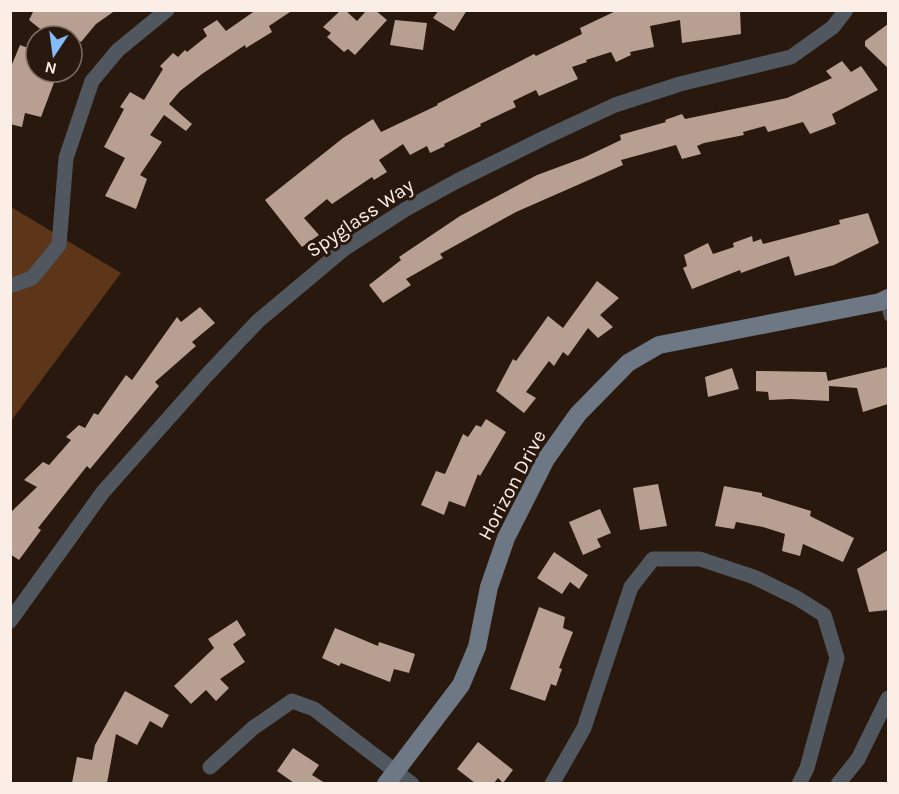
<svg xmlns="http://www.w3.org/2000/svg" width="899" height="794" viewBox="0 0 899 794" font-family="Karla,sans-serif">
	<rect width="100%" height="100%" fill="#29180d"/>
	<!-- green -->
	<path fill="#5d3519" d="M 11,207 L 121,273 L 11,421 Z"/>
	<!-- building -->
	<path fill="#b7a092" d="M 34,10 L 116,10 L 96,24 L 81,42 L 66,31 L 61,36 L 49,36 L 29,20 Z
		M 256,10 L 293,10 L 269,26 L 272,32 L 246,48 L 245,45 L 202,74 L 180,91 L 169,104 L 192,124 L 186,131 L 164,115 L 150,135 L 162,142 L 140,175 L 147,179 L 136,209 L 105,196 L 125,158 L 104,147 L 124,109 L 120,107 L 130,92 L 144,100 L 163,69 L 160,66 L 173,53 L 178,57 L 185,50 L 187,52 L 207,36 L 203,29 L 217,20 L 226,31 Z
		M 341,10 L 345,10 L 357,21 L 367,10 L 375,10 L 387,20 L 355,55 L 348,49 L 344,52 L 327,37 L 331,33 L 323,27 Z
		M 439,10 L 467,10 L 454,31 L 433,18 Z
		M 618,10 L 740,10 L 741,34 L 682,43 L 680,20 L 650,26 L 654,47 L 630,52 L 631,55 L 616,62 L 611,52 L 586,60 L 587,62 L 572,67 L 578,79 L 539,96 L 536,90 L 513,101 L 516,107 L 480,124 L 481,126 L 444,144 L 445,146 L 430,153 L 427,146 L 410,155 L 403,144 L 379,160 L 387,172 L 374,180 L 372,177 L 332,204 L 327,199 L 304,218 L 319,235 L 302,247 L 265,200 L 343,138 L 373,119 L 381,132 L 438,105 L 437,104 L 534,54 L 536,56 L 582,34 L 580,28 Z
		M 395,20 L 427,23 L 423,50 L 390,45 Z
		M 888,24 L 888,68 L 865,46 L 865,41 Z
		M 20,45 L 36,51 L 36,72 L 58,72 L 41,117 L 25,113 L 22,127 L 10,124 L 10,69 Z
		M 842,61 L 851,72 L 861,66 L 878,90 L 832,114 L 836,124 L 810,134 L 803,122 L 768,132 L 765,126 L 743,132 L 744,135 L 704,143 L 697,146 L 701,154 L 682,159 L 676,145 L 621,160 L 623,165 L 516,212 L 440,254 L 443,258 L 406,279 L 411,285 L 383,303 L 369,285 L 401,260 L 399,257 L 460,216 L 537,175 L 583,158 L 621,140 L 620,135 L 666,122 L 665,120 L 682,114 L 685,119 L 787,98 L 832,78 L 826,71 Z
		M 868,213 L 879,243 L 834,265 L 795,276 L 789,256 L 741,273 L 740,270 L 692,289 L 683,268 L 687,266 L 684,255 L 708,243 L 713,254 L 734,247 L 733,243 L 752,236 L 753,242 L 761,239 L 763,244 L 840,224 L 839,220 Z
		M 597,281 L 619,298 L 600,315 L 613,327 L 598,338 L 588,328 L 568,356 L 563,352 L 554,366 L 549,361 L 526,392 L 536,398 L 524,413 L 496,391 L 513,359 L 516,361 L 548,316 L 563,328 Z
		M 200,307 L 215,323 L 192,342 L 196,346 L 155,382 L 159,386 L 90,469 L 87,466 L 38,528 L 41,530 L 19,560 L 10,554 L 10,513 L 37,487 L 24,480 L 43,462 L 49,465 L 71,440 L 66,437 L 79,425 L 85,428 L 94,413 L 98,415 L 126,375 L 132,380 L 177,317 L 181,322 Z
		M 888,367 L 888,404 L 863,412 L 857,388 L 829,386 L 829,401 L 791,399 L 769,400 L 768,392 L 756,391 L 756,371 L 826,372 L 828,381 Z
		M 732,368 L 739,389 L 708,397 L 705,377 Z
		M 486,419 L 506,432 L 480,476 L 478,474 L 465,507 L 449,501 L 444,515 L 421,505 L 436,471 L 445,474 L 463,434 L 468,437 L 476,425 L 481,427 Z
		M 658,484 L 667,526 L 640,530 L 633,488 Z
		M 724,486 L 762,493 L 762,496 L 811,511 L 810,516 L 854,538 L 843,562 L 803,544 L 800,556 L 782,551 L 785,534 L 763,527 L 736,522 L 734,529 L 715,526 Z
		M 600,509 L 611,533 L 597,539 L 601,547 L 583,555 L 569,522 Z
		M 888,550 L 888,610 L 869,612 L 857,569 Z
		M 554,552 L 588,575 L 579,589 L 570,582 L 562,594 L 537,578 Z
		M 539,607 L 565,617 L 563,628 L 573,632 L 559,668 L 562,669 L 556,686 L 551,684 L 545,701 L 510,689 Z
		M 237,620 L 246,635 L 233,644 L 245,662 L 220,679 L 229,688 L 216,701 L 206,690 L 191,704 L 174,686 L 214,648 L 208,639 Z
		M 335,628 L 378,646 L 379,642 L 415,654 L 409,673 L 394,669 L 390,682 L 341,663 L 339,666 L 322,658 Z
		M 125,691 L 169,715 L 162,728 L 150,721 L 137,745 L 116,734 L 107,783 L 72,783 L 77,757 L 92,760 L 95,745 Z
		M 478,742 L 513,770 L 503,783 L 498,778 L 494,783 L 475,783 L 457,769 Z
		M 293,748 L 319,765 L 312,775 L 325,783 L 294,783 L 277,771 Z"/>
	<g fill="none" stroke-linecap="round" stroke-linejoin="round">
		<!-- lane -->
		<path stroke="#50575e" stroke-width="8" d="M 884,301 L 888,317"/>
		<!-- street -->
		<path stroke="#50575e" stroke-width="15" d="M 10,286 L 32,278 L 59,245 L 66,158 L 92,81 L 118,50 L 167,10
			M 10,621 L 103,492 L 206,376 L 258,321 L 344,249 L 406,209 L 457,181 L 544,138 L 615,105 L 680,84 L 791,57 L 833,27 L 846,10
			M 210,767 L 253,728 L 292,701 L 314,709 L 412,784
			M 552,784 L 584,728 L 631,587 L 653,559 L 700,559 L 754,577 L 797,598 L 824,615 L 837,658 L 807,768 L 799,784
			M 838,784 L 858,759 L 888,698"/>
		<!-- secondary -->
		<path stroke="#6d7884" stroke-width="18" d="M 386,784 L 461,685 L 477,647 L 489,587 L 506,538 L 546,459 L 578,414 L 628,363 L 659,345 L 880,302 L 888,298"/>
	</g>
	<g text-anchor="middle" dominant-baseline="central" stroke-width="6" stroke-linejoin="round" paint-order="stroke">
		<!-- street labels -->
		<g font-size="20" fill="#fbeee7" stroke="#29180d">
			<text transform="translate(360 218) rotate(-34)">Spyglass Way</text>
			<text transform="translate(512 485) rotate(-62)">Horizon Drive</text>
		</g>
	</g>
	<!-- border -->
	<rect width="899" height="794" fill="none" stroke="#fbeee7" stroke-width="24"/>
	<!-- north arrow -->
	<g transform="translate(54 54) rotate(193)"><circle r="28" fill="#29180d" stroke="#7d6e64" stroke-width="1.5"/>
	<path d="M0-4.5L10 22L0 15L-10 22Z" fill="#83bcfb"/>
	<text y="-9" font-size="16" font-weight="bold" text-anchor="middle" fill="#fbeee7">N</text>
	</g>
</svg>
